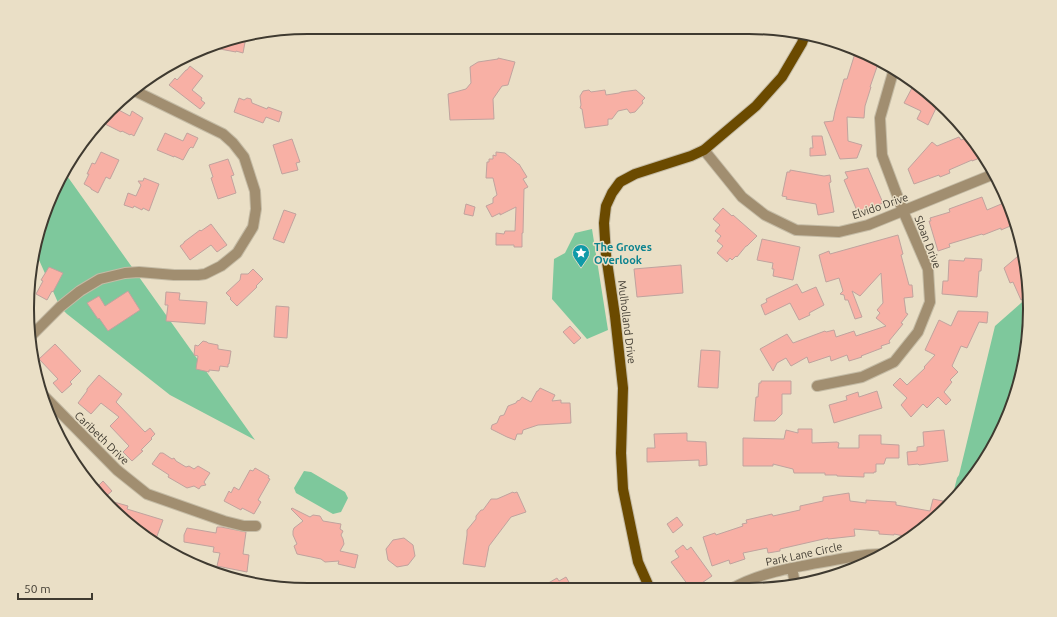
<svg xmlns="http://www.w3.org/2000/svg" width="1057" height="617" viewBox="0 0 1057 617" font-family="Ubuntu,sans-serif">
	<rect width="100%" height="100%" fill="#eadfc6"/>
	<!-- green -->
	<path fill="#7ec89c" d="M 65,173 L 255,440 L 170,395 L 67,314 L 60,307 L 35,251 L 37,235 Z
		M 592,229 L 608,330 L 587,339 L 552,299 L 554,259 L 565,253 L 575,233 Z
		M 1029,296 L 1030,308 L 1025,363 L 1009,416 L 983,465 L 958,495 L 953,494 L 957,478 L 959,475 L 995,326 Z
		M 304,471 L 311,472 L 345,492 L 348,498 L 341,512 L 333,514 L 296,493 L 294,488 Z"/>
	<!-- building -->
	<path fill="#f8b0a5" stroke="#c0a39e" d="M 246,37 L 243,53 L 236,51 L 236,52 L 209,47 L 218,42 Z
		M 856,50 L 879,61 L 870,87 L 871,87 L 865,106 L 864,118 L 847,117 L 848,141 L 862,145 L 857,158 L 840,159 L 824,122 L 833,121 L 835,111 L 844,79 L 847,79 Z
		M 498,58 L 515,62 L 508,85 L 502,86 L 493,99 L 494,119 L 450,120 L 448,94 L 466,89 L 471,83 L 470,67 L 478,62 L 498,59 Z
		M 190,66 L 203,76 L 192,90 L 202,98 L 201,100 L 205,103 L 200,109 L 169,85 L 175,78 L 177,80 L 186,70 L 187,70 Z
		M 913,86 L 928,93 L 939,102 L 928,125 L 917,119 L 921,111 L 904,103 Z
		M 589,90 L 591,92 L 605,90 L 606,95 L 619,93 L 621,92 L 636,90 L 645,98 L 642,101 L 643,103 L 635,112 L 630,113 L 627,109 L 618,111 L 612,119 L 608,119 L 608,125 L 585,128 L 582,109 L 580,108 L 581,105 L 580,96 L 583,91 Z
		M 239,98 L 244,100 L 247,98 L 251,99 L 252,103 L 267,109 L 268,107 L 282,112 L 279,122 L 266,117 L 263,123 L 234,112 Z
		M 115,108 L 130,116 L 132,111 L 143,118 L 134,136 L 131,134 L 130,135 L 122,131 L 121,132 L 105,124 L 108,116 Z
		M 165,133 L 183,141 L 187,133 L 198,138 L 193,148 L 191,147 L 189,149 L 183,160 L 174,156 L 174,157 L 157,150 Z
		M 812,136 L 822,136 L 826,155 L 810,156 L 810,148 L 813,148 Z
		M 959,137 L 961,140 L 970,137 L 982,152 L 985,156 L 972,161 L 972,160 L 949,170 L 950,173 L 940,177 L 939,175 L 914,184 L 908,169 L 932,142 L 937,146 Z
		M 292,139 L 300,162 L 296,163 L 298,170 L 282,174 L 273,145 Z
		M 101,152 L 119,160 L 110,179 L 106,177 L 98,193 L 91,189 L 91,188 L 84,184 L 89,174 L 87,174 L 92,163 L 95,164 Z
		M 496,152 L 505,153 L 516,162 L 518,164 L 519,164 L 527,177 L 523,179 L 528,187 L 524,189 L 523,233 L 522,233 L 522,247 L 514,247 L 514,245 L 496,245 L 496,233 L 504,234 L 505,231 L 515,231 L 516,207 L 500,215 L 500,213 L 492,217 L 486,206 L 493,203 L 493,198 L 497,195 L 493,178 L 486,178 L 487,162 L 489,162 L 489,159 L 493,159 L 493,155 L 496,156 Z
		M 228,159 L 234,175 L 231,176 L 236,193 L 218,199 L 211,178 L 213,177 L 209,165 Z
		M 868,168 L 883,203 L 858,213 L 844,180 L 848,178 L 845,172 Z
		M 790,170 L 824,176 L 830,175 L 831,182 L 829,183 L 834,212 L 818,215 L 816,204 L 786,199 L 787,197 L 782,196 L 787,172 L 790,172 Z
		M 144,178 L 159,184 L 149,211 L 143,208 L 142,210 L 134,206 L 133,208 L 124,205 L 128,193 L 136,196 L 141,185 L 138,181 L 143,181 Z
		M 982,197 L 987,210 L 1006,202 L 1015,224 L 1001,230 L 1001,228 L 983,235 L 982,234 L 949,244 L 950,247 L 938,251 L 929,221 L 931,221 L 930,218 L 950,212 L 949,209 Z
		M 466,204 L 475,207 L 473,216 L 464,214 Z
		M 723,208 L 732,216 L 733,215 L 757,236 L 747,246 L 746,246 L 737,257 L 736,256 L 732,260 L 730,258 L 727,262 L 717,253 L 723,246 L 717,241 L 721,236 L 715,231 L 720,225 L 713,219 Z
		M 284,210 L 296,214 L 284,243 L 273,239 Z
		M 211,224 L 227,245 L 217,252 L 211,245 L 190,260 L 180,246 L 184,243 L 184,242 L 200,230 L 201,231 Z
		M 898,235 L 903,254 L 901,255 L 909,285 L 912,285 L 913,297 L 904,298 L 906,313 L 908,314 L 901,323 L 903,324 L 889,341 L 890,343 L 881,346 L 882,348 L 861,356 L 862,357 L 849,361 L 847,355 L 831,361 L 830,356 L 809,363 L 807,357 L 791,366 L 786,358 L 777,363 L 773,371 L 760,349 L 787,334 L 793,343 L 825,331 L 826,332 L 834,330 L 836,337 L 854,331 L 856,336 L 886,326 L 876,318 L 880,313 L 877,310 L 883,303 L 881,273 L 860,296 L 852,291 L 862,317 L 855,319 L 848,300 L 845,300 L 844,295 L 840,294 L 843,291 L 839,278 L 826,282 L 819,255 L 829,251 L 830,254 Z
		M 762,239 L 800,247 L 793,280 L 773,276 L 774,269 L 772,269 L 773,263 L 757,260 Z
		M 1024,251 L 1029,294 L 1021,300 L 1013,282 L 1010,283 L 1004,268 Z
		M 965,258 L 982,259 L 981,271 L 979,271 L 977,297 L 942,294 L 943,281 L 948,281 L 949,260 L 964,261 Z
		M 681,265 L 683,293 L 637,297 L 634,269 Z
		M 49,267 L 63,273 L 53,292 L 52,291 L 47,300 L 36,294 L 43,281 L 41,280 Z
		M 253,269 L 263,279 L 256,286 L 257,287 L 237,306 L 230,299 L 231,298 L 226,293 L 240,280 L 241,274 L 248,274 Z
		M 797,284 L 802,293 L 816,287 L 824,305 L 809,313 L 810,315 L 799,320 L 790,303 L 765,315 L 761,305 L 767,302 L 766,299 Z
		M 128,291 L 140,310 L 108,331 L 99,318 L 98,319 L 87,303 L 99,296 L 105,306 Z
		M 166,292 L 180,293 L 179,300 L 207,302 L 205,324 L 166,321 L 168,305 L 165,305 Z
		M 276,306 L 289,307 L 287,338 L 274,337 Z
		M 958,311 L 988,312 L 987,323 L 979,322 L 967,348 L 961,346 L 952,366 L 958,372 L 950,380 L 952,382 L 944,392 L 951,400 L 946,405 L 938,397 L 927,408 L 923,404 L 911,417 L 901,405 L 907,398 L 893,385 L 900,378 L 907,385 L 925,368 L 924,367 L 935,355 L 925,350 L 939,320 L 951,326 Z
		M 570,326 L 581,338 L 574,344 L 563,332 Z
		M 203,341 L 207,342 L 208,343 L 218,345 L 218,349 L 231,351 L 229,364 L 228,364 L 228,367 L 220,366 L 219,371 L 209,370 L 209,372 L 196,369 L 198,356 L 194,355 L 195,345 L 198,346 Z
		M 55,344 L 81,371 L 70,382 L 72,384 L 62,393 L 53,383 L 58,379 L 39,359 Z
		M 701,350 L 720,351 L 718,388 L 698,387 Z
		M 99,375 L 122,394 L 116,402 L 145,432 L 150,428 L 155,434 L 151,438 L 152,439 L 141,450 L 143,451 L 132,461 L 123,452 L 129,446 L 110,426 L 119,417 L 101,403 L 91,414 L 78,403 L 87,391 L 87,389 Z
		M 761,381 L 791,381 L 791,394 L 782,394 L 782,414 L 775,421 L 754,421 L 756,397 L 758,397 L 759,383 L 761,383 Z
		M 540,388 L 555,395 L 552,401 L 561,400 L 561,403 L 570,403 L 571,423 L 538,425 L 523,430 L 522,434 L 517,434 L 515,440 L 507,437 L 491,429 L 492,425 L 497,423 L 500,416 L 504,415 L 508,406 L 516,403 L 517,401 L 520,400 L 522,397 L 531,402 L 537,391 L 538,391 Z
		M 877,391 L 882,408 L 834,423 L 829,405 L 847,400 L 846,396 L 858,392 L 859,397 Z
		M 798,429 L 812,429 L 812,443 L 837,442 L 839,443 L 838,448 L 859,448 L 859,435 L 881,435 L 881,444 L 899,445 L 899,458 L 886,458 L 884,464 L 876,464 L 876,472 L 874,472 L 874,473 L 864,473 L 864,477 L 837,476 L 837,475 L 825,475 L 825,473 L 794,473 L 793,469 L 773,464 L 773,466 L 743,466 L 743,438 L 784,439 L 786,430 L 798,433 Z
		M 944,430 L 948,461 L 919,465 L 918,464 L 908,465 L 907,452 L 917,451 L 917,447 L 924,446 L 923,432 Z
		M 687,433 L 687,441 L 706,442 L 707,465 L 699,466 L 699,460 L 647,462 L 647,448 L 655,448 L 654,434 Z
		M 160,453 L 163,453 L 172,459 L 174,458 L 176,461 L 186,467 L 189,466 L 194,469 L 198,466 L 210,473 L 204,482 L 206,485 L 201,486 L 199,489 L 194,486 L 187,488 L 168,477 L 169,475 L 152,464 Z
		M 255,468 L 269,476 L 268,478 L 270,479 L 258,500 L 261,502 L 254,514 L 242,508 L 241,510 L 224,501 L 229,491 L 231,493 L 234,487 L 239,490 L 250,470 L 253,471 Z
		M 103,481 L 112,491 L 104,498 L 95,489 Z
		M 513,492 L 514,493 L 517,492 L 526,512 L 511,517 L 489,546 L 485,567 L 463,564 L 467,535 L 467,530 L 476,519 L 476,516 L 481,510 L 483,510 L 491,499 L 497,499 Z
		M 849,493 L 850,501 L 866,503 L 866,500 L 896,502 L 896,505 L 930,511 L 933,499 L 943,501 L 941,513 L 909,537 L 894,534 L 894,535 L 879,534 L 879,531 L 854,529 L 855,536 L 828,539 L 828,538 L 780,549 L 780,551 L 768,553 L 767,548 L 743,553 L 745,559 L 730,564 L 729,560 L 712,566 L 703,537 L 715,533 L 716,535 L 743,526 L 742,524 L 747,523 L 746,520 L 772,514 L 773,516 L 800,510 L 800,506 L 823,501 L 823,497 Z
		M 107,500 L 128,506 L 127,509 L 163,520 L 154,544 Z
		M 292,508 L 310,517 L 313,515 L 320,516 L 323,521 L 341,524 L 340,529 L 343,531 L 341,535 L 343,539 L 344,544 L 340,551 L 358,555 L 355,568 L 338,564 L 339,561 L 325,562 L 321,559 L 297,554 L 294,546 L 297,544 L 293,535 L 293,531 L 294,528 L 303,521 L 291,509 Z
		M 677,517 L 683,525 L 673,533 L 667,524 Z
		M 217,527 L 221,527 L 246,532 L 243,554 L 249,555 L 247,572 L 217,566 L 220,553 L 213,552 L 214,547 L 184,542 L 184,535 L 187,528 L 216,533 Z
		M 404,538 L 413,545 L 415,556 L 408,565 L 397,567 L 388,560 L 386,549 L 393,540 Z
		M 683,545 L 687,550 L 691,547 L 712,576 L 693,589 L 691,589 L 671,562 L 679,557 L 675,551 Z
		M 566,577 L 573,589 L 538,589 L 557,578 L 559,581 Z"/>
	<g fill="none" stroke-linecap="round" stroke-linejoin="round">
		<defs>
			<path id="minor" d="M 704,150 L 742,197 L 765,215 L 796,230 L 839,232 L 868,225 L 994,174
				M 30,337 L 60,307 L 80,291 L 100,279 L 125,273 L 139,272 L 174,275 L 198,275 L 205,274 L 221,266 L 237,253 L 253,227 L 256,209 L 255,191 L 244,157 L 233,143 L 223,134 L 133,90
				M 817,386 L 862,377 L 894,362 L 918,332 L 930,302 L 928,269 L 903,211 L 882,155 L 880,118 L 894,69
				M 44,396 L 117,470 L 147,494 L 224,521 L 244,526 L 256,526
				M 792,568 L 795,584
				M 731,589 C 761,572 795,567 829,561 C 845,558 868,553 884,554"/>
			<path id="major" d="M 650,589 L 638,562 L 623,489 L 621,453 L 623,388 L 615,316 L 606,255 L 604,223 L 606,206 L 612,193 L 620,182 L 635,174 L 691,156 L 704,150 L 756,106 L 782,77 L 802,43 L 805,35"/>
		</defs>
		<!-- minor casing -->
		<use href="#minor" stroke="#c4bba5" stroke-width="12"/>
		<!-- major casing -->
		<use href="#major" stroke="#c4bba5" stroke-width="12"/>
		<!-- minor -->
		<use href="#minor" stroke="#a18e70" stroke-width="10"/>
		<!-- major -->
		<use href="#major" stroke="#6b4a00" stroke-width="10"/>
	</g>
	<!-- icons -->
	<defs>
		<symbol id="sight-pin" viewBox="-11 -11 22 30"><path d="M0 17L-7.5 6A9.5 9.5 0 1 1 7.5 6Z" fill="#0f9aa8" stroke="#eadfc6"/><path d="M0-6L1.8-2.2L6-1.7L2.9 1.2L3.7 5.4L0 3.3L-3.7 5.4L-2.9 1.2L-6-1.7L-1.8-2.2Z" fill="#fff"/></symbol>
	</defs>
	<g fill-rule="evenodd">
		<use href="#sight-pin" x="571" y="243" width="20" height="27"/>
	</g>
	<g text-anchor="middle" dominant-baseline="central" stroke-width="3" stroke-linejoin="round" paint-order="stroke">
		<!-- street labels -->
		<g font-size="11" fill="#3f3a30" stroke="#eadfc6">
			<text transform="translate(880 206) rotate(-19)">Elvido Drive</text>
			<text transform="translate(928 242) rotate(69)">Sloan Drive</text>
			<text transform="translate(627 322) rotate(83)">Mulholland Drive</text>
			<text transform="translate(102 438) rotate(44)">Caribeth Drive</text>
			<text transform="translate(804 554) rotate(-12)">Park Lane Circle</text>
		</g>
		<!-- culture labels -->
		<g font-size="11" font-weight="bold" fill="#0d838f" stroke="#eadfc6" text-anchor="start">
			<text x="594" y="247">The Groves<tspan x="594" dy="13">Overlook</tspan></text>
		</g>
	</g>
	<!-- crop -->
	<path d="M0 0H1057V617H0ZM308 34H749A274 274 0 0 1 1023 308V309A274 274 0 0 1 749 583H308A274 274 0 0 1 34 309V308A274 274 0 0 1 308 34Z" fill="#eadfc6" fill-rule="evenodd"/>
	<path fill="none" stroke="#3f3a30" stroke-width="2" d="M308 34H749A274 274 0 0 1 1023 308V309A274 274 0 0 1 749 583H308A274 274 0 0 1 34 309V308A274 274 0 0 1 308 34Z"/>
	<!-- scale -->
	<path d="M18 593v6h74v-6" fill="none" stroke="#3f3a30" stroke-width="2"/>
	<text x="24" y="593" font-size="12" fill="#3f3a30" stroke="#eadfc6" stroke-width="3" paint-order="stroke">50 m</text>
</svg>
